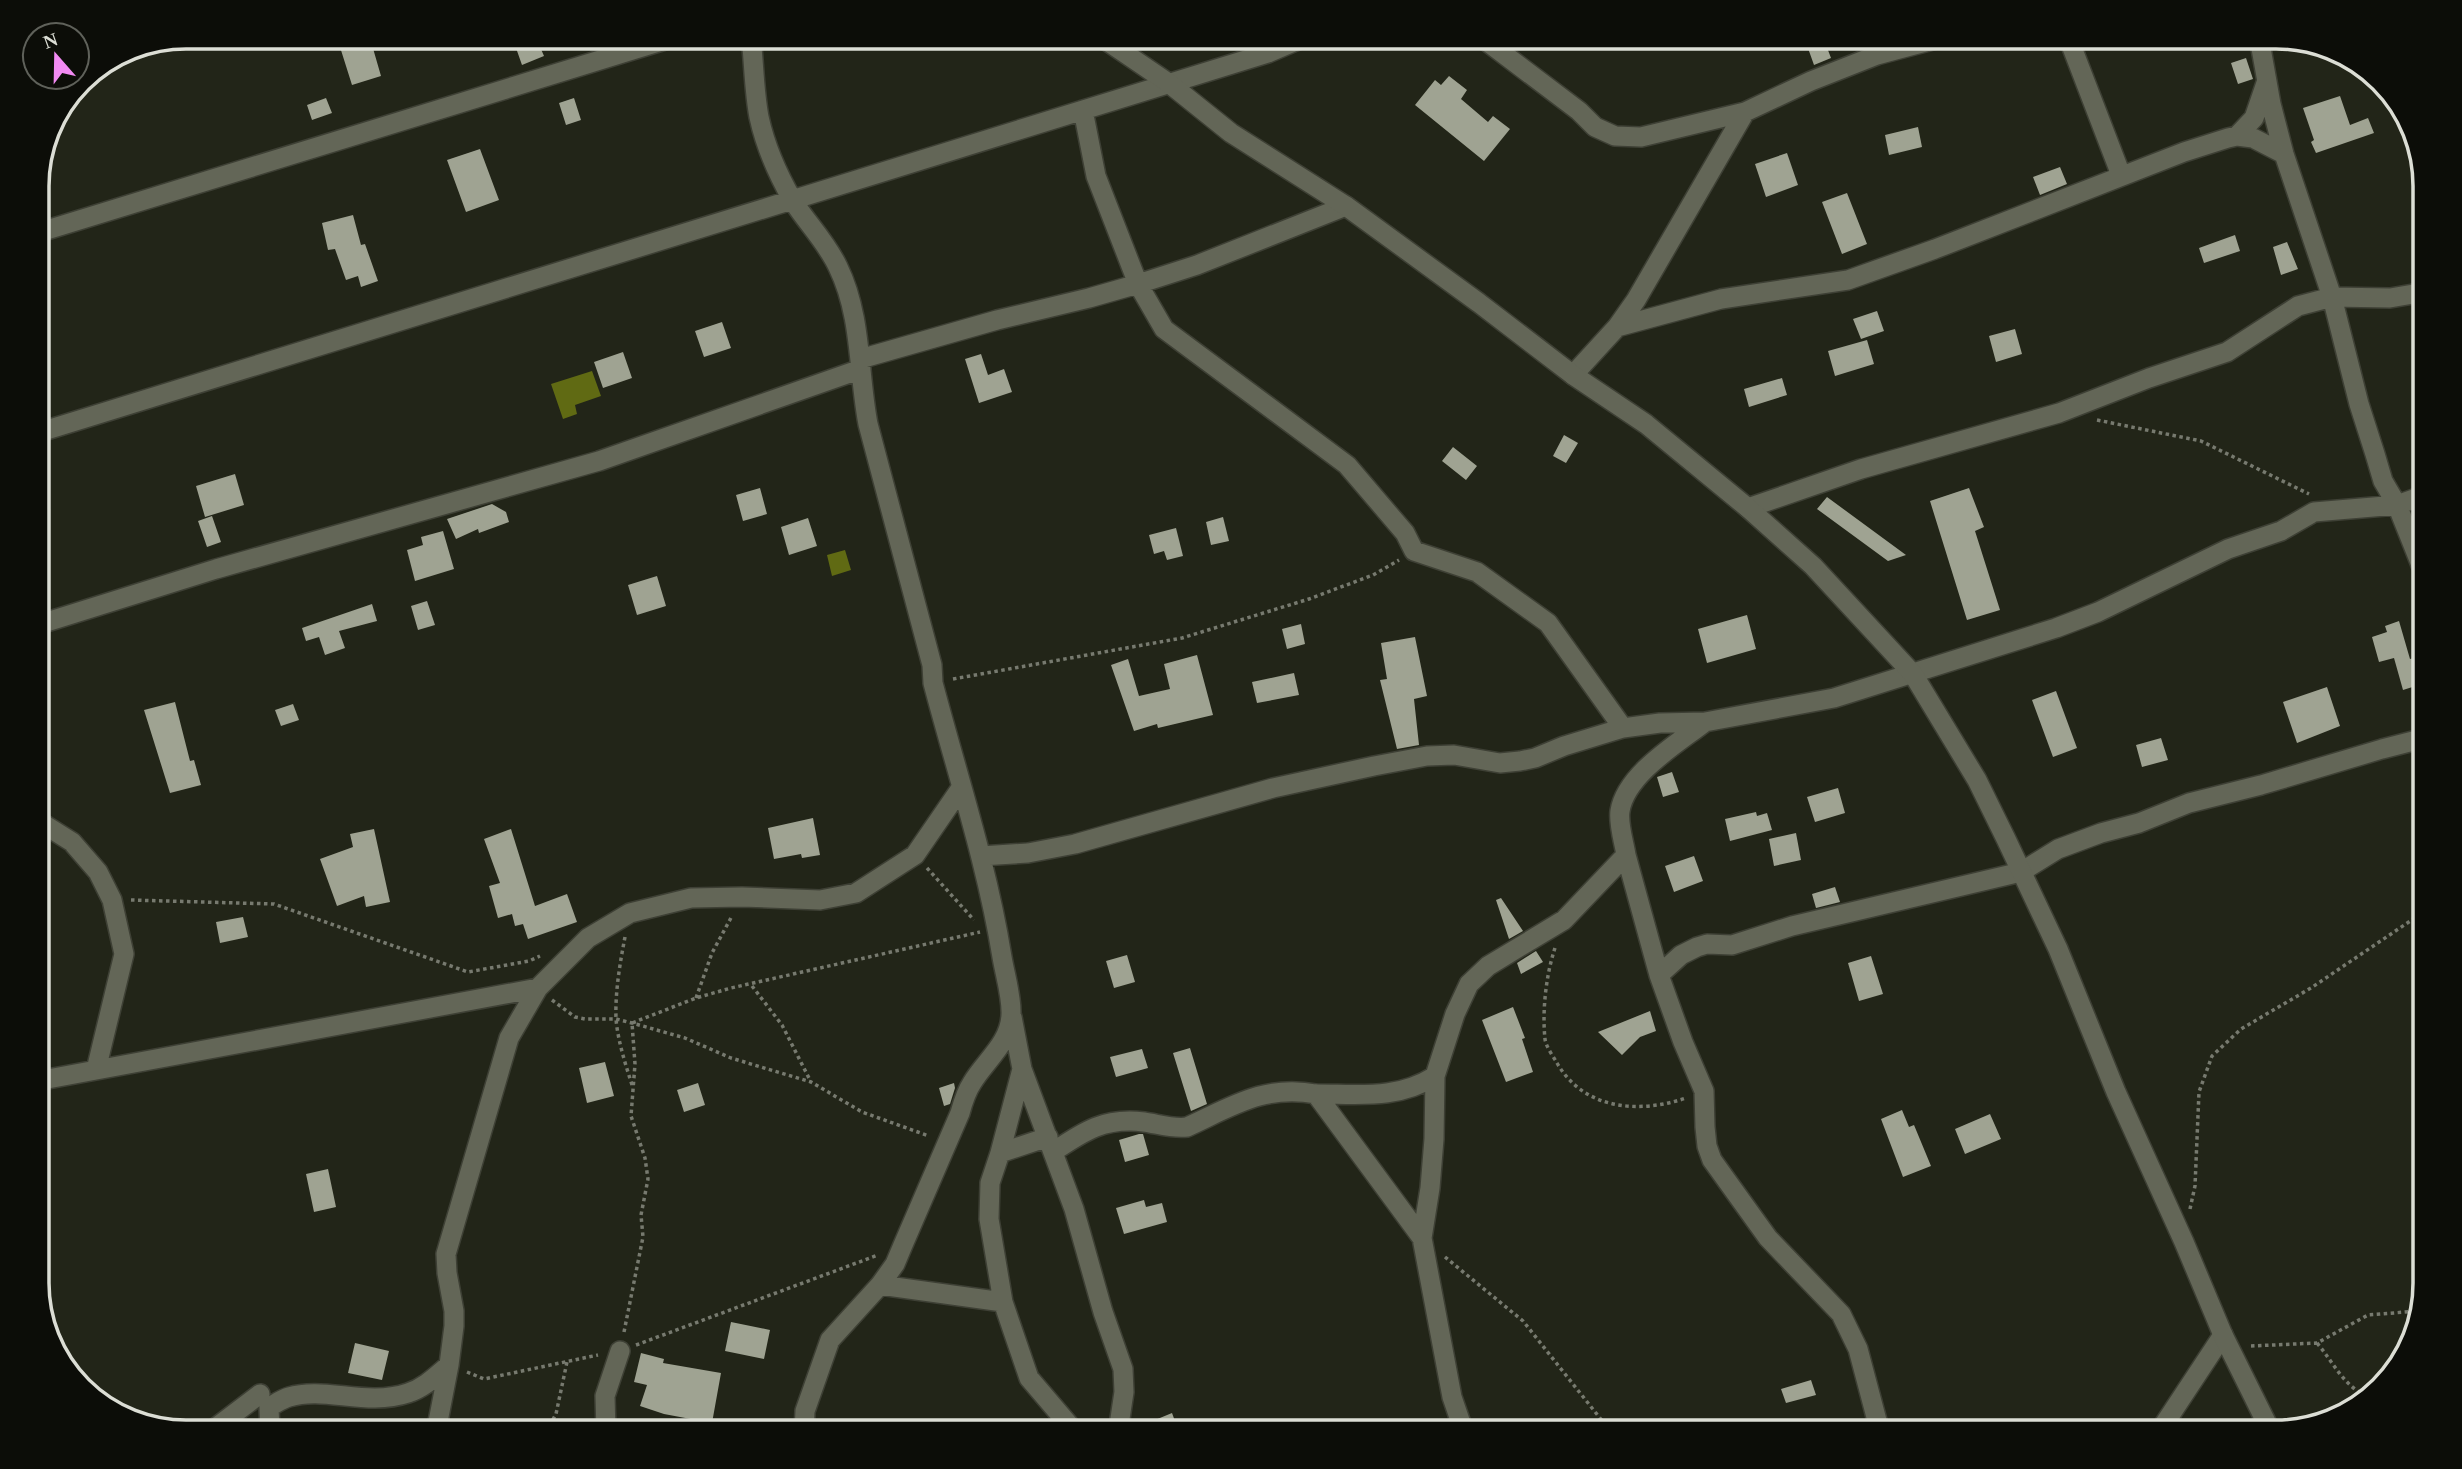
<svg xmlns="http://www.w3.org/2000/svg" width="2462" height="1469" viewBox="0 0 2462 1469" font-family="Georgia,serif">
	<rect width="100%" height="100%" fill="#222518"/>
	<!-- water -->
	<path fill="#606a13" d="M 592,371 L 601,396 L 575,405 L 577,414 L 563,419 L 551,384 Z
		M 845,550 L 851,570 L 832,576 L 827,555 Z"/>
	<!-- building -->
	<path fill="#9fa392" d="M 1804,37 L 1823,37 L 1831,58 L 1814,65 Z
		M 370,38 L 381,76 L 352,85 L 340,47 Z
		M 537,40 L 544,56 L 522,65 L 516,48 Z
		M 2246,58 L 2253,79 L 2238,84 L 2231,63 Z
		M 1449,76 L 1467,90 L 1461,99 L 1488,122 L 1493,116 L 1510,129 L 1484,161 L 1415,105 L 1435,80 L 1441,85 Z
		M 2340,96 L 2350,125 L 2368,118 L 2374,133 L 2316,153 L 2311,142 L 2314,140 L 2303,108 Z
		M 326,98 L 332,113 L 312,120 L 307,105 Z
		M 574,98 L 581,120 L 566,125 L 559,103 Z
		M 1918,127 L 1922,147 L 1889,155 L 1885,135 Z
		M 480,149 L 499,200 L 466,212 L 447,160 Z
		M 1787,153 L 1798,185 L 1766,197 L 1755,164 Z
		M 2060,167 L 2067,184 L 2040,195 L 2033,177 Z
		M 1847,193 L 1867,244 L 1842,254 L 1822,202 Z
		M 353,215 L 361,245 L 365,244 L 378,281 L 361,287 L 358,276 L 346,280 L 335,249 L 328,250 L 322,223 Z
		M 2235,235 L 2240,251 L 2204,263 L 2199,248 Z
		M 2287,242 L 2298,269 L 2281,275 L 2273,247 Z
		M 1877,311 L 1884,331 L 1861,339 L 1853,319 Z
		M 722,322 L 731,348 L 704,357 L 695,331 Z
		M 2015,329 L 2022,354 L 1996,362 L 1989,336 Z
		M 1867,340 L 1874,364 L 1835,376 L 1828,351 Z
		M 623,352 L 632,378 L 603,388 L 594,362 Z
		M 981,354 L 988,375 L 1004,369 L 1012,392 L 979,403 L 965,359 Z
		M 1782,378 L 1787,395 L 1749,407 L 1744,389 Z
		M 1564,435 L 1578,443 L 1566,463 L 1553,456 Z
		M 1453,447 L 1477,466 L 1466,480 L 1442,461 Z
		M 235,474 L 244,505 L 205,517 L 196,486 Z
		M 760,488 L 767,514 L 743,521 L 736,495 Z
		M 1969,488 L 1984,527 L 1975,531 L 2000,610 L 1967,620 L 1930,501 Z
		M 1827,497 L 1906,555 L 1888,561 L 1817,509 Z
		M 492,504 L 506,512 L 509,522 L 479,533 L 478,529 L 456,539 L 447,519 Z
		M 212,516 L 221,542 L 207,547 L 198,521 Z
		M 1223,517 L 1229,541 L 1211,545 L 1206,522 Z
		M 808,518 L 817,546 L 789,555 L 781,527 Z
		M 1176,528 L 1183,556 L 1167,560 L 1164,551 L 1154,554 L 1149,535 Z
		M 443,531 L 454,569 L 415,581 L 407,550 L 423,545 L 421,537 Z
		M 657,576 L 666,606 L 637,615 L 628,585 Z
		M 427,601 L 435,625 L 418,630 L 411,606 Z
		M 372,604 L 377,621 L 339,631 L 345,648 L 325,655 L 319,637 L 306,641 L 302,628 Z
		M 1747,615 L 1756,649 L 1707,663 L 1698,629 Z
		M 2399,621 L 2410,659 L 2425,655 L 2425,683 L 2403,690 L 2394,658 L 2379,662 L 2372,637 L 2387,632 L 2385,626 Z
		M 1301,624 L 1305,644 L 1287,649 L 1282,629 Z
		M 1415,637 L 1427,696 L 1414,699 L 1419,745 L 1397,749 L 1380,680 L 1387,679 L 1381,643 Z
		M 1197,655 L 1213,715 L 1158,728 L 1157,724 L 1134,731 L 1111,665 L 1128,659 L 1139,696 L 1170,689 L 1164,664 Z
		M 1294,673 L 1299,695 L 1257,703 L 1252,682 Z
		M 2327,687 L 2340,726 L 2297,743 L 2283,702 Z
		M 2056,691 L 2077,748 L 2053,757 L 2032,700 Z
		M 175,702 L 190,761 L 194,760 L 201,785 L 170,793 L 144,710 Z
		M 293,704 L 299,720 L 281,726 L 275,710 Z
		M 2161,738 L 2168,760 L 2142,767 L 2136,745 Z
		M 1672,772 L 1679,792 L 1663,797 L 1657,777 Z
		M 1838,788 L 1845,813 L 1815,822 L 1807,797 Z
		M 1756,812 L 1757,816 L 1767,813 L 1772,830 L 1730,841 L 1725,819 Z
		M 813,818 L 820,855 L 802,858 L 801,854 L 774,859 L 768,828 Z
		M 374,829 L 390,902 L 366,907 L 364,896 L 337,906 L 320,859 L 353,847 L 350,834 Z
		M 511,829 L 535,906 L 567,894 L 577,922 L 528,939 L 523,924 L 515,926 L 512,914 L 498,918 L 489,886 L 500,883 L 484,839 Z
		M 1796,833 L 1801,860 L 1774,866 L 1769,839 Z
		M 1694,856 L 1703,881 L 1674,892 L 1665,866 Z
		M 1835,887 L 1840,902 L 1816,908 L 1812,894 Z
		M 1501,898 L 1523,931 L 1509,939 L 1496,900 Z
		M 243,917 L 248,937 L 220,943 L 216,922 Z
		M 1536,951 L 1543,962 L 1521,974 L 1517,963 Z
		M 1127,955 L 1135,982 L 1114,988 L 1106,961 Z
		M 1871,956 L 1883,994 L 1859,1001 L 1848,963 Z
		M 1513,1007 L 1525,1038 L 1522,1039 L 1533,1072 L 1506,1082 L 1482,1020 Z
		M 1650,1011 L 1656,1031 L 1640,1037 L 1622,1055 L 1598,1032 Z
		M 1190,1048 L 1207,1104 L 1191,1111 L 1173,1053 Z
		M 1142,1049 L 1148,1068 L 1116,1077 L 1110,1057 Z
		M 605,1062 L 614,1096 L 587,1103 L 579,1068 Z
		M 698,1083 L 705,1105 L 684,1112 L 677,1090 Z
		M 954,1083 L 955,1088 L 950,1104 L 944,1106 L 939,1088 Z
		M 1902,1110 L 1909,1127 L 1914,1125 L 1931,1166 L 1903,1177 L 1881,1119 Z
		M 1990,1114 L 2001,1139 L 1965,1154 L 1955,1129 Z
		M 1139,1134 L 1143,1134 L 1149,1155 L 1125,1162 L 1119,1140 Z
		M 328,1169 L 336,1207 L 314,1212 L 306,1174 Z
		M 1144,1200 L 1146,1207 L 1162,1203 L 1167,1222 L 1124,1234 L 1116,1208 Z
		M 731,1322 L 770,1330 L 764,1359 L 725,1351 Z
		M 355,1343 L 389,1351 L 382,1380 L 348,1373 Z
		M 641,1353 L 664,1359 L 663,1363 L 721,1373 L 712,1423 L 664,1414 L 640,1406 L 647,1385 L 634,1382 Z
		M 1811,1380 L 1816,1395 L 1786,1403 L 1781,1389 Z
		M 1172,1413 L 1179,1432 L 1160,1432 L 1155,1420 Z"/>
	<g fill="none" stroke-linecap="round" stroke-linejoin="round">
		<defs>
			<path id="minor" d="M 751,37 C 754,63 754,91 759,117 C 765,145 778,175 793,201 C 807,223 827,243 838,267 C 862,316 858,372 868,424 L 932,665 L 933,683 C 957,774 987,864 1002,957 C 1005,975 1012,997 1011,1015 C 1010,1043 985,1061 972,1083 C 966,1092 963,1102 960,1113 L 903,1245 L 895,1264 L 880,1285 L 1003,1302
				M 1481,37 L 1579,111 L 1595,127 L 1615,136 L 1641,137 L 1745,112 L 1811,81 L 1877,55 L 1944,37
				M 2068,37 L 2121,175
				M 2259,37 L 2271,104 L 2284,154 L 2332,297 L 2359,404 L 2375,454 L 2383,481 L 2397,505 L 2425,575
				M 1083,110 L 1096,176 L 1138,284 L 1164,329 L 1347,465 L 1405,533 L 1414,551 L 1477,572 L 1548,623 L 1623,728
				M 2237,136 L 2254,118 L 2266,83
				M 1617,327 L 1721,299 L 1848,280 L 1935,249 L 2184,152 L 2228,138 L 2237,136 L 2253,138 L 2284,154
				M 860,359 L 997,320 L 1089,298 L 1138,284 L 1197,265 L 1346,206
				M 1573,375 L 1617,327 L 1636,300 L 1745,112
				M 37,433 L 1268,53 L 1305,37
				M 1748,508 L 1861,469 L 2059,413 L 2149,378 L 2227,352 L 2298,306 L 2332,297 L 2390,298 L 2425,292
				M 37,625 L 216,569 L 599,461 L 861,369
				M 37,820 L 72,842 L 98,872 L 112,900 L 124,954 L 96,1070
				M 1626,855 L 1659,975
				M 981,856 L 1028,853 L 1075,844 L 1273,788 L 1374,766 L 1427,756 L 1454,755 L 1500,763 L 1520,761 L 1535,758 L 1564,746 L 1623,728 L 1660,723 L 1705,722 L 1834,698 L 2056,628 L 2098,612 L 2228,549 L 2281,531 L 2314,512 L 2397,505 L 2425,495
				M 1012,1017 L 1022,1069 L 1074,1209 L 1103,1312 L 1123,1369 L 1124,1392 L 1118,1432
				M 1435,1076 L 1455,1014 L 1469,984 L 1488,966 L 1564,920 L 1626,855 C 1624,842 1618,824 1620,811 C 1626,774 1677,744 1705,722
				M 37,1081 L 538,988
				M 1316,1094 C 1359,1094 1397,1100 1435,1076 L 1434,1139 L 1430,1188 L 1422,1238 L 1452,1397 L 1464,1432
				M 1048,1137 L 1000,1153 L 990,1183 L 989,1219 L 1003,1302 L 1029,1378 L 1075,1432
				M 1053,1152 C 1084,1131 1105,1117 1144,1122 C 1158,1124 1173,1129 1187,1127 C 1231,1107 1265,1084 1316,1094 L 1422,1238
				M 1000,1153 L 1022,1069
				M 210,1432 L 260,1394
				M 270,1432 L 269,1407 C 275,1404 282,1399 289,1397 C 325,1386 366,1407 408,1393 C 424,1388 436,1376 449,1365
				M 436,1432 L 449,1365 L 454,1326 L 454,1311 L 447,1273 L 446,1254 L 509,1038 L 538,988 L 588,938 L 630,913 L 691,898 L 742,897 L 820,900 L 856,893 L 915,855 L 961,788
				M 606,1432 L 605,1396 L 620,1351
				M 804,1432 L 805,1411 L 830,1340 L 880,1285
				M 1880,1432 L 1858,1349 L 1841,1314 L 1768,1238 L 1712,1160 L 1707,1146 L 1705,1127 L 1704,1091 L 1683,1042 L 1659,975 L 1681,955 L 1697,947 L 1707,944 L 1732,945 L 1792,926 L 2021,872 L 2058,849 L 2101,833 L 2139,823 L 2189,803 L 2261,785 L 2382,749 L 2425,738
				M 2159,1432 L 2223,1335"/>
			<path id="tertiary" d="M 1101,37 L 1170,84 L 1231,133 L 1346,206 L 1479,303 L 1573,375 L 1646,424 L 1748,508 L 1813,566 L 1913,674 L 1977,780 L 2006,839 L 2058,949 L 2116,1092 L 2184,1242 L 2223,1335 L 2271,1432
				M 37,233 L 675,37"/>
		</defs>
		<!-- minor casing -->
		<use href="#minor" stroke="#3e4035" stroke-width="22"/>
		<!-- tertiary casing -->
		<use href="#tertiary" stroke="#3e4035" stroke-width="22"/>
		<!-- path -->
		<path stroke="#777a6f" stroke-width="3.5" stroke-dasharray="3.5 3.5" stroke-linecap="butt" d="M 2097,420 L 2201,441 L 2309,494
			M 953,679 L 1182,638 L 1309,599 L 1373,575 L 1399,560
			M 927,868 L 974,920
			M 131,900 L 274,904 L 468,972 L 529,961 L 540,956
			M 625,937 C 620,963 615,992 616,1019 C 618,1042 626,1066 633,1088
			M 1555,948 C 1546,975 1542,1011 1545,1039 C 1546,1047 1553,1056 1557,1063 C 1584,1110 1639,1114 1686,1098
			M 752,986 L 782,1025 L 811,1082
			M 696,998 L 712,953 L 732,916
			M 552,1000 L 575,1017 L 585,1019 L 616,1019 L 632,1023 L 685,1038 L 731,1058 L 811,1082 L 862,1112 L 929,1136
			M 2190,1209 L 2195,1186 L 2199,1092 L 2212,1056 L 2241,1029 L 2311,988 L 2425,911
			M 1445,1257 L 1523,1321 L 1611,1432
			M 624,1332 L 643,1237 L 641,1215 L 648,1179 L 645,1158 L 631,1116 L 635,1064 L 632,1023 L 696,998 L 731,988 L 980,932
			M 2317,1343 C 2334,1363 2342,1384 2366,1396
			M 636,1345 L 878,1255
			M 2251,1346 L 2317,1343 L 2368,1315 L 2418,1311
			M 467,1372 L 484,1379 L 598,1355
			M 546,1432 L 556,1414 L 567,1362"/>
		<!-- minor -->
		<use href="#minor" stroke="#636657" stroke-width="19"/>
		<!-- tertiary -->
		<use href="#tertiary" stroke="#636657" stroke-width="19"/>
	</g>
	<!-- crop -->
	<path d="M0 0H2462V1469H0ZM186 49H2276A137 137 0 0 1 2413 186V1283A137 137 0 0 1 2276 1420H186A137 137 0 0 1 49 1283V186A137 137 0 0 1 186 49Z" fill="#0c0d08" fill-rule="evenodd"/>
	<path fill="none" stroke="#dcded5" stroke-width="3.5" d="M186 49H2276A137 137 0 0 1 2413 186V1283A137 137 0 0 1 2276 1420H186A137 137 0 0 1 49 1283V186A137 137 0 0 1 186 49Z"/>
	<!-- north arrow -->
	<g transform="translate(56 56) rotate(340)"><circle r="33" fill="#0c0d08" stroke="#5f615a" stroke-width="2"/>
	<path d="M0-5L12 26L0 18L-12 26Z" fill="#f28af3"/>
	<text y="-10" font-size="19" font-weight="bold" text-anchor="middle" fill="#dcded5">N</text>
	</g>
</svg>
